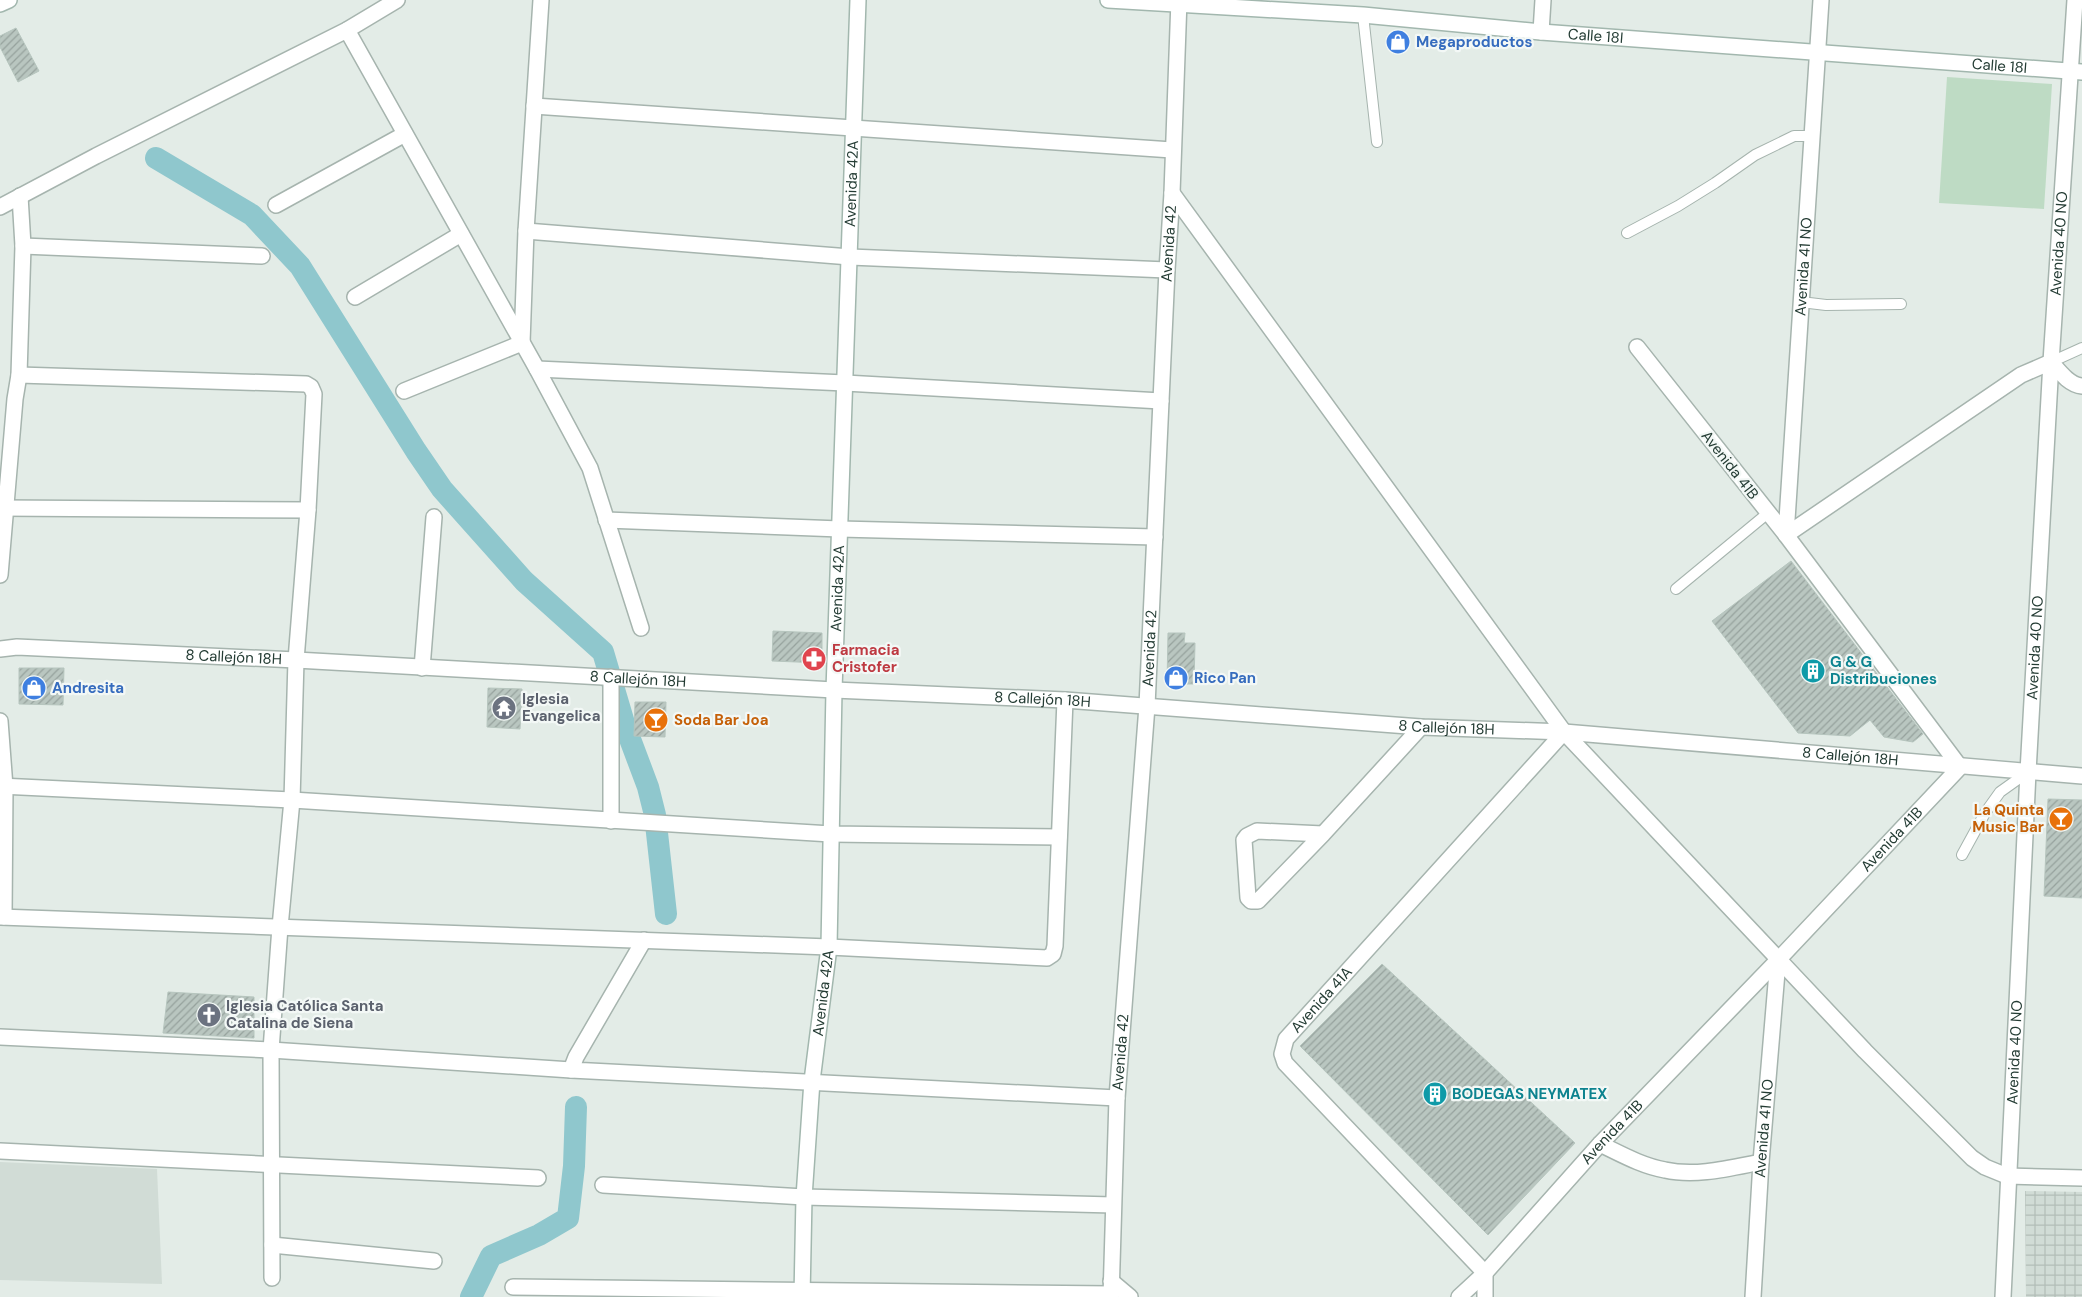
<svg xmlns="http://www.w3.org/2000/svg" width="2082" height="1297" viewBox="0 0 2082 1297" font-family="'DM Sans',sans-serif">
	<defs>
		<pattern id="industrial-grid" width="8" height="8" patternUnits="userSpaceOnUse" patternTransform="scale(1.25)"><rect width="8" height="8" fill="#d1dcd6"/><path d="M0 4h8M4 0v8" fill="none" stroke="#b3beb8"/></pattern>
		<pattern id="building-hatch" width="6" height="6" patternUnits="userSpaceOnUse" patternTransform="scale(1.25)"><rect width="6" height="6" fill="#b9c6c0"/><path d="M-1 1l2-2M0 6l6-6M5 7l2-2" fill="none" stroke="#96a29d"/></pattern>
	</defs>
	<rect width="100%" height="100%" fill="#e3ece7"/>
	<!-- built -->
	<path fill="#d1dcd6" d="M 0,1162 L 157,1169 L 162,1284 L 0,1280 Z"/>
	<!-- industrial -->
	<path fill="url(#industrial-grid)" d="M 2025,1191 L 2082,1192 L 2082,1297 L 2026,1297 Z"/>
	<!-- garden -->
	<path fill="#bedbc4" d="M 1947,77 L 2052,84 L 2044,209 L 1939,203 Z"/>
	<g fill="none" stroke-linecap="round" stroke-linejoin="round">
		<!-- canal -->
		<path stroke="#8fc7cd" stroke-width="22" d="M 156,158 L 252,215 L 300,266 L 416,451 L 442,489 L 524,581 L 603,652 L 624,723 L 648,787 L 655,815 L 666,914
			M 471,1297 L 491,1256 L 539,1235 L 568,1218 L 574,1166 L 576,1107"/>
	</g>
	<!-- building -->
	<path fill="url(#building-hatch)" stroke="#b6c5be" d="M 16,28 L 39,71 L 18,82 L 0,47 L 0,36 Z
		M 1791,561 L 1923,734 L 1913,742 L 1884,737 L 1870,720 L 1850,736 L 1798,733 L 1712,621 Z
		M 773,631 L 822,633 L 822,663 L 772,661 Z
		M 1168,633 L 1185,633 L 1184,643 L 1195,643 L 1194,684 L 1167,684 Z
		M 19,668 L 64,668 L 63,705 L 19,704 Z
		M 488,688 L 522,689 L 520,729 L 487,727 Z
		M 635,702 L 666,702 L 665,737 L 634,736 Z
		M 2048,799 L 2082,800 L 2082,898 L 2044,896 Z
		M 1382,964 L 1575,1143 L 1488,1235 L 1300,1046 Z
		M 168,992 L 254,997 L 254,1038 L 163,1033 Z"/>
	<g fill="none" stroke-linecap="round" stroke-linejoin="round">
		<defs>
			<path id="lane" d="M 1363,15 L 1377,142
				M 1627,233 L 1678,206 L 1715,183 L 1755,155 L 1794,136 L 1812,136
				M 1801,302 L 1826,305 L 1901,304
				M 2051,362 L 2082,348
				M 1676,589 L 1768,513
				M 1962,855 L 1985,813 L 2000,792 L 2028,772"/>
			<g id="street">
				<path d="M 347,30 L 537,369 L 590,468 L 641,628"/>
				<path d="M 1541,32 L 1543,0"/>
				<path d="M 534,106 L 1172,150"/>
				<path d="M 1172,193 L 1564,732 L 1865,1051 L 1972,1158 L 1985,1167 L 2007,1176 L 2082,1178"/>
				<path d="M 276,205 L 405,134"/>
				<path d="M 0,207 L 96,156 L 347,30 L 397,0"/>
				<path d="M 526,231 L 850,257 L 1167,270"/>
				<path d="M 23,246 L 262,256"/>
				<path d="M 355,297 L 461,234"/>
				<path d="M 537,369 L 845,383 L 1161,401"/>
				<path d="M 19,375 L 306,384 L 311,387 L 314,394 L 308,510 L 296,660 L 292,800 L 280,927 L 271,1050 L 272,1278"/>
				<path d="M 404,391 L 522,343 L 526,231 L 541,0"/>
				<path d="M 0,508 L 308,510"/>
				<path d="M 606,520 L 840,529 L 1155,537"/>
				<path id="s1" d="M 1786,535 L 1821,0"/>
				<path d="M 1786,535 L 2021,375 L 2051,362 C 2059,371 2069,385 2082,386"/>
				<path d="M 0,575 L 15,399 L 19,375 L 23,246 L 20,196"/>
				<path id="s2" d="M 0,649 L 17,647 L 296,660 L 834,690 L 1065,700 L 1421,727 L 1564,732 L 2082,776"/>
				<path d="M 422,668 L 434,517"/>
				<path d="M 611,677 L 611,821"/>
				<path d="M 0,721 L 5,787 L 4,917"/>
				<path d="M 0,786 L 292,800 L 831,834 L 1059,837"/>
				<path d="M 1323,834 L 1257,831 L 1247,836 L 1244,840 L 1248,898 L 1251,901 L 1258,901 L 1323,834 L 1421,727"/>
				<path d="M 0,917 L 829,947 L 1047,958 L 1053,954 L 1055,946 L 1065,700"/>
				<path d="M 644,940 L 576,1057 L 571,1070 L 1117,1098"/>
				<path d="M 0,1037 L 271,1050 L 571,1070"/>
				<path d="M 1600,1144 C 1621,1154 1642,1166 1665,1170 C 1696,1177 1730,1168 1761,1162"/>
				<path d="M 0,1151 L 538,1178"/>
				<path d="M 603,1185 L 804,1197 L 1113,1205"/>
				<path d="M 272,1245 L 434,1261"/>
				<path d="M 1111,1281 L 1130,1297"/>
				<path d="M 513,1287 L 1111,1294"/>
				<path id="s3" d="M 1111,1297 L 1117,1098 L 1147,706 L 1167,270 L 1172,193 L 1179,0"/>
				<path id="s4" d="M 1459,1297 L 1485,1273 L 1600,1144 L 1778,960 L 1960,767 L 1786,535 L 1637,347"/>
				<path id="s5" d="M 1485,1297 L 1485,1273 L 1285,1063 L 1282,1054 L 1286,1039 L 1564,732"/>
				<path id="s6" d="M 1753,1297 L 1761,1162 L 1778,960"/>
				<path id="s7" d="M 2003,1297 L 2028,772 L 2051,362 L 2075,0"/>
			</g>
			<g id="secondary">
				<path id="s8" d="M 1108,0 L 1363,15 L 1541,32 L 2082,72"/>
				<path d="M 0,4 L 9,0"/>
				<path id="s9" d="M 802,1297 L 804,1197 L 812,1081 L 829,947 L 834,690 L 858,0"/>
			</g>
		</defs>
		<!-- lane casing -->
		<use href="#lane" stroke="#a6b4ae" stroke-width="12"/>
		<!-- street casing -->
		<use href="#street" stroke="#a6b4ae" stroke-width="18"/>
		<!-- secondary casing -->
		<use href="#secondary" stroke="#a2b7ae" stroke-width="18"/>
		<!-- lane -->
		<use href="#lane" stroke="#fff" stroke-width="10"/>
		<!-- street -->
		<use href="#street" stroke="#fff" stroke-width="15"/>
		<!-- secondary -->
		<use href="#secondary" stroke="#fff" stroke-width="15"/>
	</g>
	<!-- icons -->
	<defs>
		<symbol id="shop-disc" viewBox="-11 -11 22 22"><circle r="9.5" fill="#3f7fe0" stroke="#f3f8f6"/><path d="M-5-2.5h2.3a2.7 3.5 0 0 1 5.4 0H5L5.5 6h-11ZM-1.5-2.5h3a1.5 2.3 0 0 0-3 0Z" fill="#fff"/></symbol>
		<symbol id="pharmacy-disc" viewBox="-11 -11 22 22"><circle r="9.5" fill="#e0444e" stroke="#f3f8f6"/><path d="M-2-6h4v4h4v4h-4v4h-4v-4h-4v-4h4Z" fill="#fff"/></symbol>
		<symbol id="building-disc" viewBox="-11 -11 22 22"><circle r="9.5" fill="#0f9aa8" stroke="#f3f8f6"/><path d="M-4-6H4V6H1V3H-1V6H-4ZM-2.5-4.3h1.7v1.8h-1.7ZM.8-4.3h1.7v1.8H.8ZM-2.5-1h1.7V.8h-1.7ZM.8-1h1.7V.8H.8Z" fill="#fff"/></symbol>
		<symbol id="temple-disc" viewBox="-11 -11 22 22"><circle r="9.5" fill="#6b7280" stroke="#f3f8f6"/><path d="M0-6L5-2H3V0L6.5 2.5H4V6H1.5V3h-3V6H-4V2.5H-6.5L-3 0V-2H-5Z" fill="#fff"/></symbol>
		<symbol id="bar-disc" viewBox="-11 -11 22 22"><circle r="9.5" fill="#e8710a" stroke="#f3f8f6"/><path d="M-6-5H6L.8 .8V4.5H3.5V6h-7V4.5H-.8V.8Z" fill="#fff"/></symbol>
		<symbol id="church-disc" viewBox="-11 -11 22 22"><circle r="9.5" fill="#6b7280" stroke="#f3f8f6"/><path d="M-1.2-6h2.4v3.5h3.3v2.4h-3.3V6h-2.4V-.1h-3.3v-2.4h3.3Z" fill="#fff"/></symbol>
	</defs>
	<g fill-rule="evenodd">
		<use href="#shop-disc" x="1384" y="28" width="28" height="28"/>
		<use href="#pharmacy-disc" x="800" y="645" width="28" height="28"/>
		<use href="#building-disc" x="1799" y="657" width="28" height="28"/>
		<use href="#shop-disc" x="1162" y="664" width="28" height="28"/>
		<use href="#shop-disc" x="20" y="674" width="28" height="28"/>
		<use href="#temple-disc" x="490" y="694" width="28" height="28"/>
		<use href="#bar-disc" x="642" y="706" width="28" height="28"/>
		<use href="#bar-disc" x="2047" y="805" width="28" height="28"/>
		<use href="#church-disc" x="195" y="1001" width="28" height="28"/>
		<use href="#building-disc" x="1421" y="1080" width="28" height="28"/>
	</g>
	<g text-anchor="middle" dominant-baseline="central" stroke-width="4.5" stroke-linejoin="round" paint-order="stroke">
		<!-- street labels -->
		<g font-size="15" fill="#243c34" stroke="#f3f8f6">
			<text stroke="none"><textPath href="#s8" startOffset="489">Calle 18I</textPath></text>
			<text stroke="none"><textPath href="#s8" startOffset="894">Calle 18I</textPath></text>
			<text stroke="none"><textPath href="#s9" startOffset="1115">Avenida 42A</textPath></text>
			<text stroke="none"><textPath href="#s3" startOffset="1055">Avenida 42</textPath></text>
			<text stroke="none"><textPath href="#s7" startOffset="1055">Avenida 40 NO</textPath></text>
			<text stroke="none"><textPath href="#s1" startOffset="269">Avenida 41 NO</textPath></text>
			<text transform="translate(1730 465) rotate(52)">Avenida 41B</text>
			<text stroke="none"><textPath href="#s9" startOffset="710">Avenida 42A</textPath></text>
			<text stroke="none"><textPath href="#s7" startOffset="650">Avenida 40 NO</textPath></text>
			<text stroke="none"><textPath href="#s3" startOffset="650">Avenida 42</textPath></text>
			<text stroke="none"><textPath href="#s2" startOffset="234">8 Callejón 18H</textPath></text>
			<text stroke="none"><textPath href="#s2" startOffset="639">8 Callejón 18H</textPath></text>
			<text stroke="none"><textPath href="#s2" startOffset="1044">8 Callejón 18H</textPath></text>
			<text stroke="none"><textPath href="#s2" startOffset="1449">8 Callejón 18H</textPath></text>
			<text stroke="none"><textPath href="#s2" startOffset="1854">8 Callejón 18H</textPath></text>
			<text stroke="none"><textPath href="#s4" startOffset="630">Avenida 41B</textPath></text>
			<text stroke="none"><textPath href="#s9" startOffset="305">Avenida 42A</textPath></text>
			<text stroke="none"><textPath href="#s5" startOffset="392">Avenida 41A</textPath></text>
			<text stroke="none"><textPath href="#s3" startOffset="245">Avenida 42</textPath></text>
			<text stroke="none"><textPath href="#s7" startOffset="245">Avenida 40 NO</textPath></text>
			<text stroke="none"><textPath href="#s6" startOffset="169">Avenida 41 NO</textPath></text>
			<text stroke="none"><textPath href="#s4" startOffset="225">Avenida 41B</textPath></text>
		</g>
		<!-- shop labels -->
		<g font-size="15" font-weight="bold" fill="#366cbe" stroke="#f3f8f6" text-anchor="start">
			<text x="1416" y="42">Megaproductos</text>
			<text x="1194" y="678">Rico Pan</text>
			<text x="52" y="688">Andresita</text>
		</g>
		<!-- health labels -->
		<g font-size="15" font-weight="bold" fill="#be3a42" stroke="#f3f8f6" text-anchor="start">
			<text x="832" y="650">Farmacia<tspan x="832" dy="17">Cristofer</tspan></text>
		</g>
		<!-- culture labels -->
		<g font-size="15" font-weight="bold" fill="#0d838f" stroke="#f3f8f6" text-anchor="start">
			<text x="1830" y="662">G &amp; G<tspan x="1830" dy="17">Distribuciones</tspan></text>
			<text x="1452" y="1094">BODEGAS NEYMATEX</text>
		</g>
		<!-- worship labels -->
		<g font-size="15" font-weight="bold" fill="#5b616d" stroke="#f3f8f6" text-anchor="start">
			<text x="522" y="699">Iglesia<tspan x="522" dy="17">Evangelica</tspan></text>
			<text x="226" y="1006">Iglesia Católica Santa<tspan x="226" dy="17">Catalina de Siena</tspan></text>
		</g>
		<!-- food labels -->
		<g font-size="15" font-weight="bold" fill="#c56008" stroke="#f3f8f6" text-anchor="start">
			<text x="674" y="720">Soda Bar Joa</text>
			<text x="2044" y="810" text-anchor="end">La Quinta<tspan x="2044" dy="17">Music Bar</tspan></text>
		</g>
	</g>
</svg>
